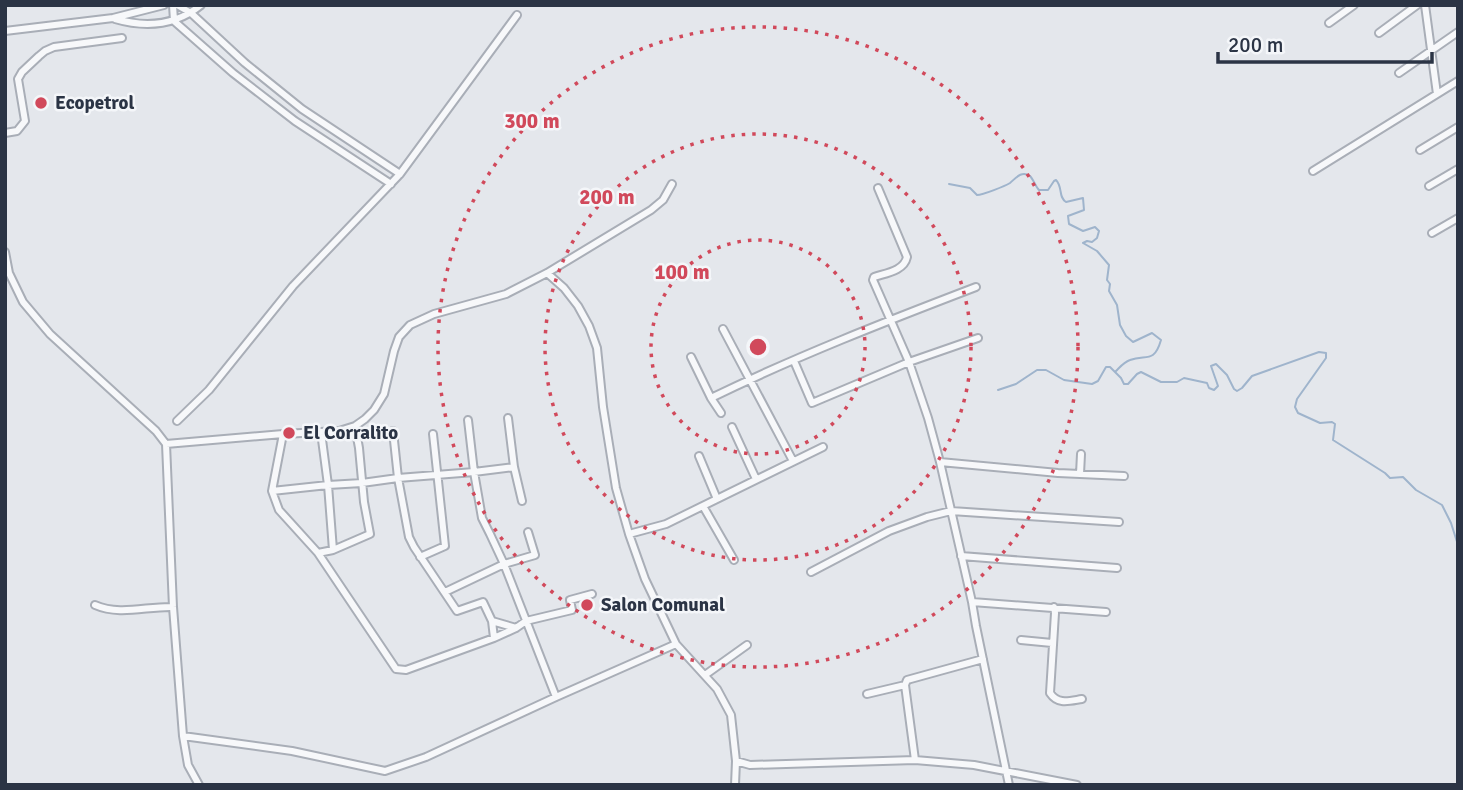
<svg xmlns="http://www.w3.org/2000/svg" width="1463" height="790" viewBox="0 0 1463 790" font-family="Signika,sans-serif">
	<rect width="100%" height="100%" fill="#e4e7ec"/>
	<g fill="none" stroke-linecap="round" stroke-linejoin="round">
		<!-- stream -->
		<path stroke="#9fb4cc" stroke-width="2" d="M 949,184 L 970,188 L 977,195 C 983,195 1005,186 1010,183 C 1015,179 1021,170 1030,176 C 1033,179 1036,187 1039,190 L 1048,190 L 1054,181 L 1056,180 C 1063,187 1058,197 1066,202 L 1083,198 L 1084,210 L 1068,216 L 1069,224 L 1083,231 L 1095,227 L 1099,231 L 1097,238 L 1092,242 L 1087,241 L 1083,243 L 1097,251 L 1109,265 L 1107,280 L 1110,284 L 1109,291 L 1117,305 L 1120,325 L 1126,336 L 1133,342 L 1152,333 L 1161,340 C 1154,364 1146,354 1130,360 C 1124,362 1120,367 1116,371
			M 998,390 L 1016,384 L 1037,370 L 1046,370 L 1064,380 L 1092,384 L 1098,381 L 1106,367 L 1110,367 L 1121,378 L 1124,384 L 1128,384 L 1137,374 L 1141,372 L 1161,382 L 1177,382 L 1184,378 L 1207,383 L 1209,388 L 1214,390 L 1218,386 L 1211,366 L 1216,364 L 1227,375 L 1234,389 L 1237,391 L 1242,388 L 1252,376 L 1319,352 L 1326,353 L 1326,358 L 1297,399 L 1295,407 L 1298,413 L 1320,423 L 1332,422 L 1335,424 L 1333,440 L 1385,473 L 1390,478 L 1403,477 L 1416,490 L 1442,505 L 1451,523 L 1458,545"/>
		<defs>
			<path id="street" d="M 173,5 L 174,21 L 233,73 L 295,121 L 391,184
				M 177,5 L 191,13 L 245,63 L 302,109 L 400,174
				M 1425,5 L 1437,94
				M 115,19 C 146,28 175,26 201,5
				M 1329,23 L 1354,5
				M 5,31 L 113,18 L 164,5
				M 1379,33 L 1417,5
				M 1399,73 L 1458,32
				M 5,133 L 17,131 L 25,121 L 18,79 L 22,72 L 39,56 L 45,51 L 54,47 L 122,38
				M 1420,150 L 1458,127
				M 1313,171 L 1458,81
				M 1429,186 L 1458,169
				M 878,188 L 907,257 C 904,271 886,273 874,277 L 873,280 L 909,362 L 928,418 L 940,462 L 972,602 L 976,626 L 1009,785
				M 1432,233 L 1458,218
				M 5,252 L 9,273 L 23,302 L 50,334 L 156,431 L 166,444 L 173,607 L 183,736 L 188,765 L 199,785
				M 547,273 L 564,288 L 578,306 L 589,326 L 597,348 L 603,407 L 616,488 L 629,534 L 645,579 L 676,644 L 717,689 L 731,715 L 736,761 L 735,785
				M 723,329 L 793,461
				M 691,357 L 711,398 L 721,413
				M 794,361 L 812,403 L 909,362 L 978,338
				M 711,398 C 797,356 887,321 976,287
				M 508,418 L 514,467 L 522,501
				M 468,420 L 474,472 L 482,518 L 490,534 L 504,564 L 556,697
				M 177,421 L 209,390 L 293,286 L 400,174 L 517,15
				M 732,427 L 756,479
				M 393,431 L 398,478 L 409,537 L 414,547 L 457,611 L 483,602 L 492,621 L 494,638
				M 321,432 L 328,485 L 333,550
				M 283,434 L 272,491 L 279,510 L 318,553 L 396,669 L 406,670 L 494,638 L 516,628 L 526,621 L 572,610 L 570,600 L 592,594
				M 166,444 L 283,434 L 339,431 L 355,426 L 365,419 L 374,410 L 384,394 L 394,351 L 399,337 L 410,325 L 434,314 L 506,294 L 547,273 L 651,210 L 663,200 L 672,184
				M 699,456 L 717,499
				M 940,462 L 1058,473 L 1124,476
				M 1080,474 L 1081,454
				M 272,491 L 328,485 L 362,483 L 398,478 L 474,472 L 514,467
				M 703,506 L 734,560
				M 629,534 L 666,524 L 823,447
				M 318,553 L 333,550 L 370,534 L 364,502 L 359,448 L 355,426
				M 961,556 L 1117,568
				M 420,557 L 445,546 L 433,434
				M 811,572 L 889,531 L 927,517 L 951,511 L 1119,522
				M 445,592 L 504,564 L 535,555 L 528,532
				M 972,602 L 1106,612
				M 95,605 C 120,616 147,606 173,607
				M 1054,607 L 1055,613 L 1050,693 C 1058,705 1069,701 1082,699
				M 492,621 L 516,628
				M 1021,640 L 1052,643
				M 705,675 L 747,645
				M 905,685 L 915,760
				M 867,694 L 905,685 L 907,680 L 983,659
				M 183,736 L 292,751 L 385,771 L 426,757 L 556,697 L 676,644
				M 736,761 L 750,765 L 915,760 L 974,765 L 1077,785"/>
		</defs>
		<!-- street casing -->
		<use href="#street" stroke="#a9aeb7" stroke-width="10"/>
		<!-- street -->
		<use href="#street" stroke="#f7f8fa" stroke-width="6"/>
	</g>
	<!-- distance rings -->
	<g fill="none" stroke="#d1495b" stroke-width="3.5" stroke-dasharray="3.5 7">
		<circle cx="758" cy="347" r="107"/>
		<circle cx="758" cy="347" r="213"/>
		<circle cx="758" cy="347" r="320"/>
	</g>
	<!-- markers -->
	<g fill="#d1495b" stroke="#f4f6f9" stroke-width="2.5">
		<circle cx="41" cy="103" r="7"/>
		<circle cx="289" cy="433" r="7"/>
		<circle cx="587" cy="605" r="7"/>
	</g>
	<g text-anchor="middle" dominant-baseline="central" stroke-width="5" stroke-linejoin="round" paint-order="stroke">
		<!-- poi labels -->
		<g font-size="19" font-weight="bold" fill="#2b3445" stroke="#f4f6f9" text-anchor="start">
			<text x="55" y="103">Ecopetrol</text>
			<text x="303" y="433">El Corralito</text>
			<text x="601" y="605">Salon Comunal</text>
		</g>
	</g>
	<circle cx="758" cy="347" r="10" fill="#d1495b" stroke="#f4f6f9" stroke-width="3.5"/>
	<g font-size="21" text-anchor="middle" font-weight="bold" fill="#d1495b" stroke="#f4f6f9" stroke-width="5" stroke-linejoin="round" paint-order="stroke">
		<text x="532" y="128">300 m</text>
		<text x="607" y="204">200 m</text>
		<text x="682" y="279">100 m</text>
	</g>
	<!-- border -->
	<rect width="1463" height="790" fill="none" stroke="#2b3445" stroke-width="14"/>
	<!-- scale -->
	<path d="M1218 52v10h214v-10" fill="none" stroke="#2b3445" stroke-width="3.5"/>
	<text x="1228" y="52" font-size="21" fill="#2b3445" stroke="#f4f6f9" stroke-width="5" paint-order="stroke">200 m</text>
</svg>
